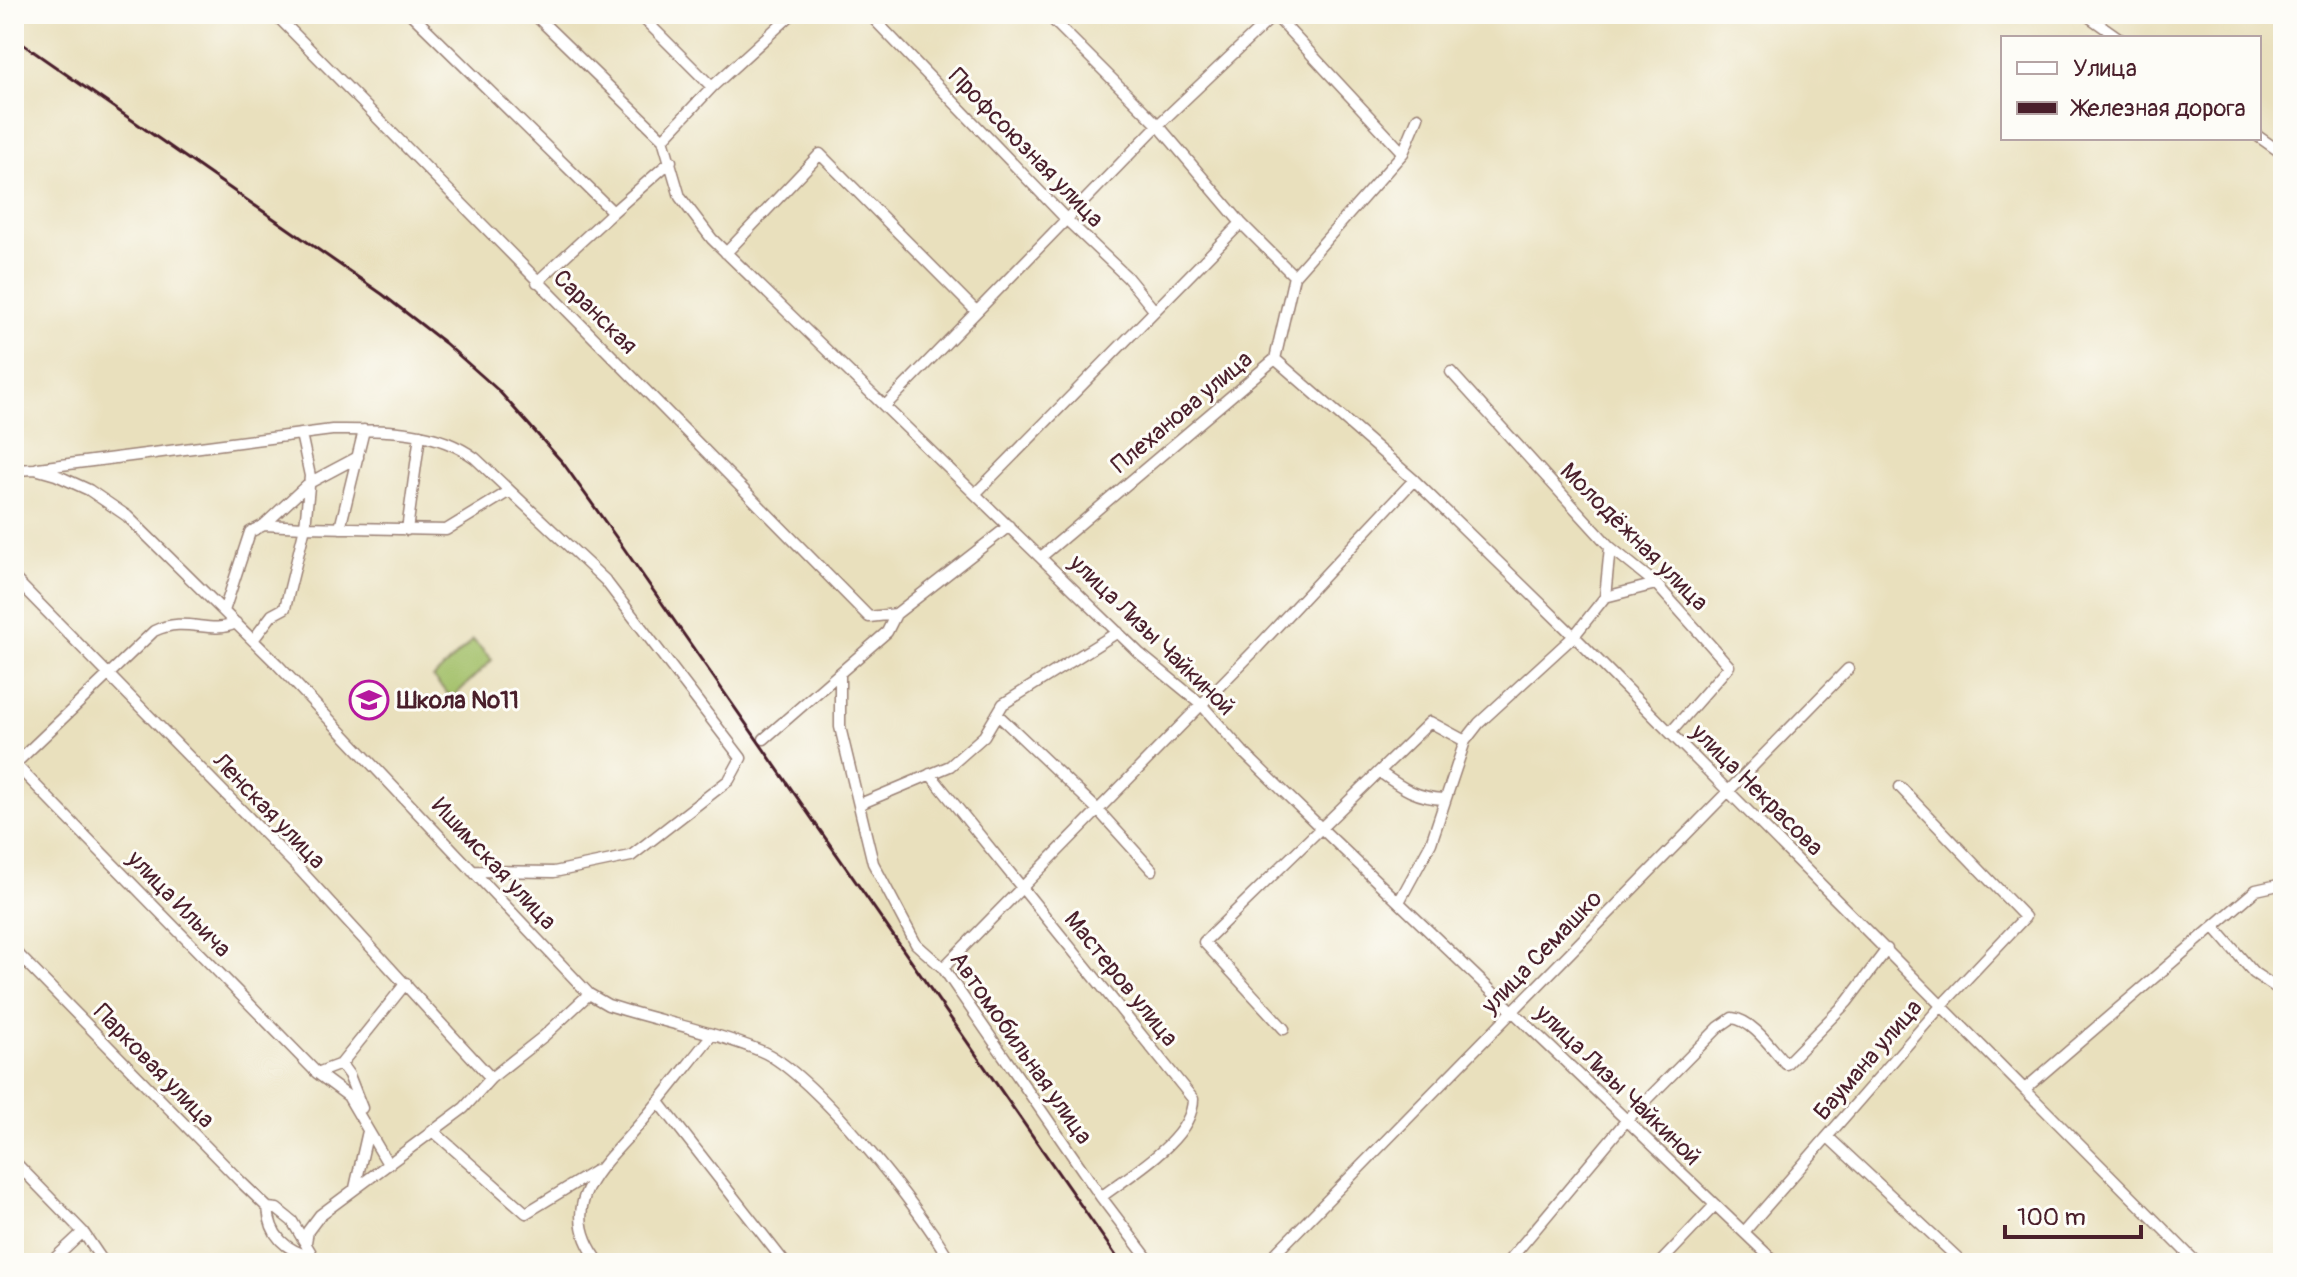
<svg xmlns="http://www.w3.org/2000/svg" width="2297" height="1277" viewBox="0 0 2297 1277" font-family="Pangolin,sans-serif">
	<rect width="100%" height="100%" fill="#fdfcf7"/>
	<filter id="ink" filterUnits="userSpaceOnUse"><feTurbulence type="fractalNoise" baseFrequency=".0125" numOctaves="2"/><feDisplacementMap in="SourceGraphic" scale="16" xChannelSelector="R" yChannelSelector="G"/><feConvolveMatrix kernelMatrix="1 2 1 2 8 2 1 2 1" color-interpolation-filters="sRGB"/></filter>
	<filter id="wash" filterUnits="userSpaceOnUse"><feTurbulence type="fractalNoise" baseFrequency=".006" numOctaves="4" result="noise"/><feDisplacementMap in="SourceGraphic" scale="32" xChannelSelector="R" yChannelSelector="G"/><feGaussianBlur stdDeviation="1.8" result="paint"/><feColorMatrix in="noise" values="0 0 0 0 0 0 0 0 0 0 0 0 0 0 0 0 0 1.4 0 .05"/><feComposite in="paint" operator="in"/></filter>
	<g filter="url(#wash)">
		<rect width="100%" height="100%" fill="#e9e0bd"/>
		<!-- green -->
		<path fill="#a2bf67" stroke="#766f49" stroke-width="2" d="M 473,640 L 492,660 L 452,698 L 433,678 Z"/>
	</g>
	<g filter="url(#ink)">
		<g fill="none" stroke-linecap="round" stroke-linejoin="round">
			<defs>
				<path id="minor" d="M 275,14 L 869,617 L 896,614
					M 411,14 L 613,212 L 671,161
					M 534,14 L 663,139 L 680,197 L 712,239 L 1139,653 L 1200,703 L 1243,752 L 1320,827 L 1776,1263
					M 639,14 L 712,87
					M 869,14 L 1068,221 L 1127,277 L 1154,310
					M 1047,14 L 1158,125 L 1241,223 L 1294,276
					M 1274,14 L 1403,153
					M 2085,14 L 2119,38
					M 2259,137 L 2283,154
					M 663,139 L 712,87 L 792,14
					M 726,253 L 820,154 L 976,311
					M 537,282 L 613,212
					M 1275,359 L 1414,480 L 1574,636 L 2197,1263
					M 1451,372 L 1610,547 L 1656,584 L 1729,666 L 1671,732
					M 885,406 L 1158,125 L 1274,15
					M 38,468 L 332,430 C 381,430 434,428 475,458 L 605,580 L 741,758 L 729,780 L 631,856 L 554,872 L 472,871
					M 14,470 L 35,469 L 56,475 L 89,490 L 127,516 L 277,664 L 589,994 L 608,1005 C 658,1021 712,1031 761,1051 C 812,1072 924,1212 951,1263
					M 976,493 L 1241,223
					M 264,525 L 309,483 L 358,457
					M 340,528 L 364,430
					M 407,530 L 420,435
					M 1041,557 L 1275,359 L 1294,276 L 1403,153 L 1418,117
					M 14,578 L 302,872 L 491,1078
					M 1605,597 L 1656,584
					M 224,611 L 250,532 L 264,525 L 305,527 L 310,476 L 301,434
					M 253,640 L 272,615 L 285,608 L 305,527 L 446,530 L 508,492
					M 840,676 L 840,727 L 873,863 L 916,944 L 943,968 L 1101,1197 L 1151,1263
					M 997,714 L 1097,809 L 1152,870
					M 764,739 L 887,632 L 896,614 L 1009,526
					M 14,763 L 317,1073 L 348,1096 L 388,1164
					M 15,764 L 154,631 C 187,615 209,636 236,623
					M 1381,773 C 1402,788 1417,798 1444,799
					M 930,774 L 1193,1099 C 1193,1139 1131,1174 1101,1197
					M 860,804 L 950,766 L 984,736 L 1003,704 L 1118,632
					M 1400,900 L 1431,843 L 1465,741 L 1479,723 L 1574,636 L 1605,597 L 1610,547
					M 2215,928 L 2254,973 L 2283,992
					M 14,950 L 240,1181 L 268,1208 L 277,1209 L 292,1221 L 317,1263
					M 943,968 L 1254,651 L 1414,480
					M 1284,1029 L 1204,942 L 1430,722 L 1465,741
					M 341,1064 L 349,1075 L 362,1108
					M 317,1073 L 341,1064 L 406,983
					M 2026,1088 L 2256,890 L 2283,884
					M 659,1102 L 785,1263
					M 432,1130 L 526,1213 L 595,1171
					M 1828,1137 L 1963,1263
					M 14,1161 L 83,1232 L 104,1263
					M 355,1188 L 368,1131
					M 268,1208 C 270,1236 285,1250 312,1257
					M 1744,1232 L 1942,1005 L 2025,917 L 1900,787
					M 306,1242 L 308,1231 L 320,1215 L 464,1108 L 491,1078 L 544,1036 L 589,994
					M 50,1263 L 83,1232
					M 600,1263 C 551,1201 608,1163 645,1118 C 668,1091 689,1063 711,1036
					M 1266,1263 L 1848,669
					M 1507,1263 L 1626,1121 L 1719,1027 L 1732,1018 C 1753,1020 1772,1049 1786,1064 L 1847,1002 L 1887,949
					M 1660,1263 L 1715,1205"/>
			</defs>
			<!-- minor casing -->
			<use href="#minor" stroke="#9a8074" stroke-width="13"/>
			<!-- minor -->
			<use href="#minor" stroke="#fff" stroke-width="10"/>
			<!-- rail -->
			<path stroke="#4a1f2b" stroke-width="3" d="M 14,38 L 382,294 L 445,343 L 498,390 L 563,463 L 616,537 L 1121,1263"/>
		</g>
	</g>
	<!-- icons -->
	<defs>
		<symbol id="school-ring" viewBox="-11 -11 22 22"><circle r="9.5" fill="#fdfcf7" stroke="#b5179e" stroke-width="1.5"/><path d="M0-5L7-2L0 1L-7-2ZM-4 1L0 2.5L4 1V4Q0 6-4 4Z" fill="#b5179e"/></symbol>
	</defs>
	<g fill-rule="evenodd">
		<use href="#school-ring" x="347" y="678" width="44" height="44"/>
	</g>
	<g text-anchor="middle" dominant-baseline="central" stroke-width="6" stroke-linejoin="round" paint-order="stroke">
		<!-- street labels -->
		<g font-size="24" fill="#4a1f2b" stroke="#fdfcf7">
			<text transform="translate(1026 148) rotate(46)">Профсоюзная улица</text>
			<text transform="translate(595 312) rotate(45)">Саранская</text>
			<text transform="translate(1182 412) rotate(-40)">Плеханова улица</text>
			<text transform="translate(1634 537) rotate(45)">Молодёжная улица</text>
			<text transform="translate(1152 635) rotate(44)">улица Лизы Чайкиной</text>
			<text transform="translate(1757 790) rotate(45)">улица Некрасова</text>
			<text transform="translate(269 811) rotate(46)">Ленская улица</text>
			<text transform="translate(494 864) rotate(47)">Ишимская улица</text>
			<text transform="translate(179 904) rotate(46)">улица Ильича</text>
			<text transform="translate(1542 952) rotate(-46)">улица Семашко</text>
			<text transform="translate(1121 979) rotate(51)">Мастеров улица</text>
			<text transform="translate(1021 1048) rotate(55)">Автомобильная улица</text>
			<text transform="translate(1868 1060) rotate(-49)">Баумана улица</text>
			<text transform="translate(154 1066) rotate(46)">Парковая улица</text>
			<text transform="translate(1618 1085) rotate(44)">улица Лизы Чайкиной</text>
		</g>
		<!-- poi labels -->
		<g font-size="24" font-weight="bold" fill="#4a1f2b" stroke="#fdfcf7" text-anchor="start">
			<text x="397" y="700">Школа №11</text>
		</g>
	</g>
	<!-- margin -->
	<rect width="2297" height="1277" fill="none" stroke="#fdfcf7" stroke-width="48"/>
	<!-- legend -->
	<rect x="2001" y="36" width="260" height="104" fill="#fdfcf7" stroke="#b5a4a5" stroke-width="2"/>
	<rect x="2017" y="62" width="40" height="12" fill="#ffffff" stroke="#b5a4a5" stroke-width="2"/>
	<text x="2073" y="76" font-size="24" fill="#4a1f2b">Улица</text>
	<rect x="2017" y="102" width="40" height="12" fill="#4a1f2b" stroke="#b5a4a5" stroke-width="2"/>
	<text x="2073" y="116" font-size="24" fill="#4a1f2b">Железная дорога</text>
	<!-- scale -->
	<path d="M2005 1225v12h136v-12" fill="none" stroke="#4a1f2b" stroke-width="4"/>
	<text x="2017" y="1225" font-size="24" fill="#4a1f2b" stroke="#fdfcf7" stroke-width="6" paint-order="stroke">100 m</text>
</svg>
